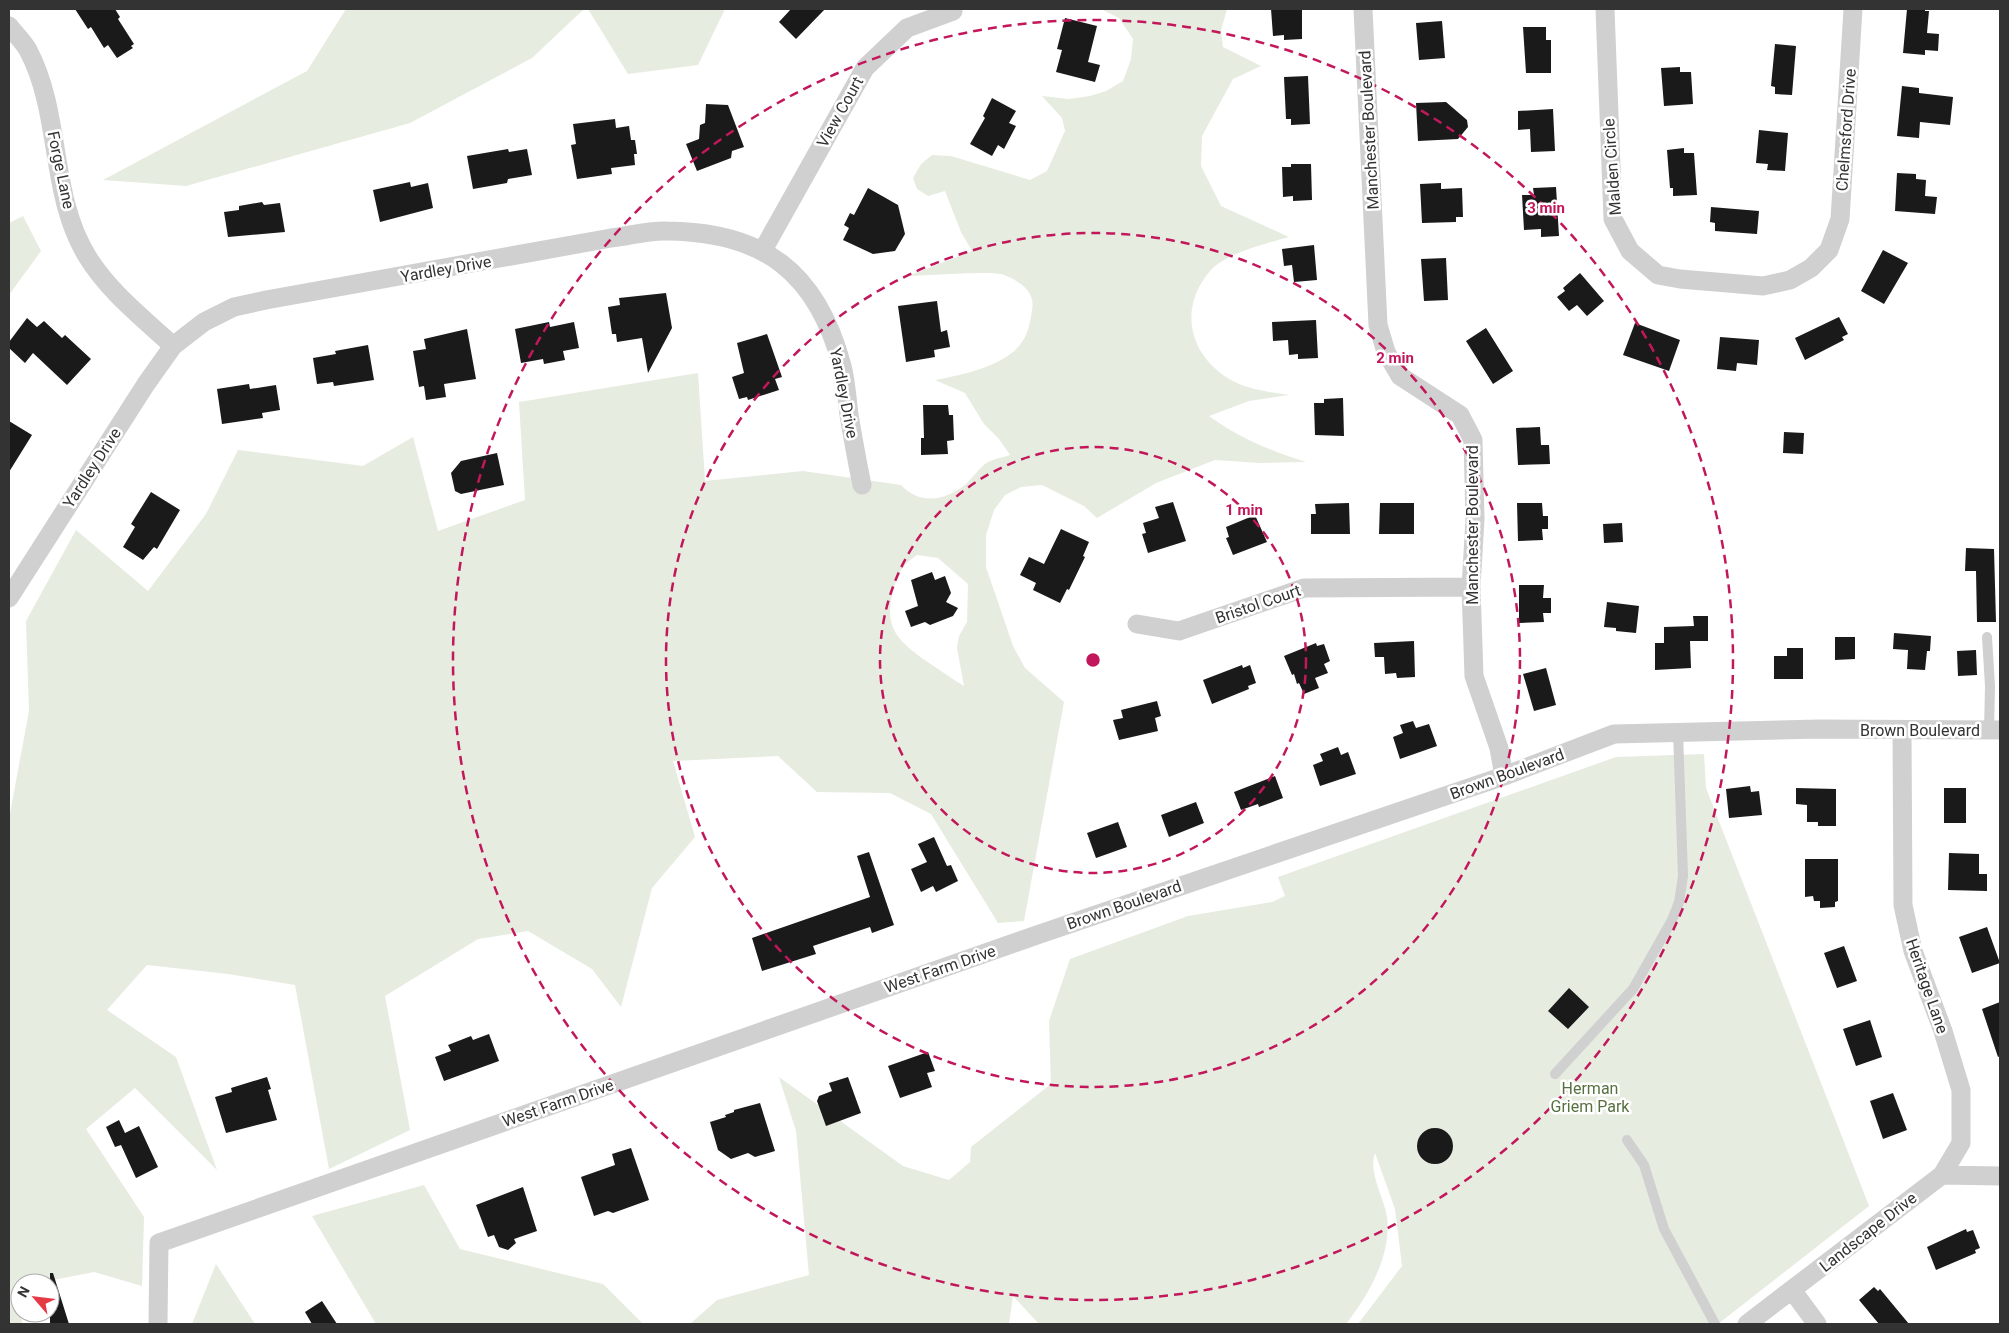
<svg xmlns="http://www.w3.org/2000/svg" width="2009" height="1333" viewBox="0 0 2009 1333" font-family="Roboto,sans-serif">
	<rect width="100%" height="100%" fill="#fff"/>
	<!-- green -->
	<path fill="#e6ecdf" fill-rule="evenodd" d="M 346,9 L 584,9 L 532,58 L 410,123 L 186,186 L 103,180 L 307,71 Z
		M 588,9 L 725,9 L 698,65 L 628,74 Z
		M 1101,9 L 1227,9 L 1221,30 L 1223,47 L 1261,66 L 1233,79 L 1202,136 L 1201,166 L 1221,206 L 1289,237 C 1266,244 1228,252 1211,270 C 1177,308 1189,357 1233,381 C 1250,390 1270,392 1289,395 L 1249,401 L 1209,416 C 1239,438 1271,451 1306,462 L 1260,463 L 1215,460 L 1156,483 L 1097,518 L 1084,506 L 1042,485 L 1021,487 L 1005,495 L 994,510 L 986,535 L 986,567 L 1013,646 L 1025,668 L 1064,702 L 1024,921 L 998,923 L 931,814 L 890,793 L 817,792 L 778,756 L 673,761 L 695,837 L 652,888 L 621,1007 L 592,969 L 528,931 L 478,939 L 385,996 L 410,1130 L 329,1169 L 295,985 L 228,974 L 147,965 L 107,1010 L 176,1057 L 217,1170 L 135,1088 L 86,1129 L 144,1217 L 142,1286 L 94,1272 L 38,1283 L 20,1283 L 18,1287 L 22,1324 L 9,1324 L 9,819 L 29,711 L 26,621 L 76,530 L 148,591 L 206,514 L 238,450 L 363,466 L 413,437 L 438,531 L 525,500 L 519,402 L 698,373 L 705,481 L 803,471 L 901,485 C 919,505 946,501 966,484 C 972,478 978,470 985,464 C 991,459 1002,458 1010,455 L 999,439 L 984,424 L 965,393 L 935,380 C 960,375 1001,367 1019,346 C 1028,336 1030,323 1032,310 C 1036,292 1020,281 1004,275 C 993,270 925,276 908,276 L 972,251 L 961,232 L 945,191 L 928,196 L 917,189 L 913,178 L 921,164 L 932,155 L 951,156 L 1030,180 L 1047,171 L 1065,131 L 1062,118 L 1042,96 L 1069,99 L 1090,96 L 1106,91 L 1123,81 L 1131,59 L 1133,39 L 1119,18 ZM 917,555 L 938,558 L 968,584 L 967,622 L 959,636 L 957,648 L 964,686 C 952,679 940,670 929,663 C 898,641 882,628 894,588 C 898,573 903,564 917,555 Z
		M 23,216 L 41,251 L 9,295 L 9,223 Z
		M 1704,754 L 1706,788 L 1869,1206 L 1718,1324 L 1358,1324 L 1402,1266 L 1395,1209 L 1375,1153 C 1368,1173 1384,1197 1387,1217 C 1392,1255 1368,1296 1346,1324 L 1039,1324 L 1013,1296 L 1009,1324 L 690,1324 L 717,1300 L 809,1275 L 796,1131 L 779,1077 L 903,1166 L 949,1180 L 970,1162 L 971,1147 L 1051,1084 L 1049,1021 L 1070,959 L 1188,916 L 1272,902 L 1285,896 L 1278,877 L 1616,757 Z
		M 424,1185 L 460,1249 L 603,1284 L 643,1324 L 376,1324 L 312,1216 Z
		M 216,1264 L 255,1324 L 192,1324 Z"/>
	<!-- building -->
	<path fill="#1a1a1a" d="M 75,9 L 115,9 L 120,17 L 118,19 L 134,44 L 131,46 L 133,48 L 117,58 L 108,45 L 104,48 L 91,27 L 88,29 Z
		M 791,9 L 825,9 L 796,39 L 779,22 Z
		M 1271,9 L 1302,9 L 1302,39 L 1284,40 L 1284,35 L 1273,36 Z
		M 1907,9 L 1925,9 L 1925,11 L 1929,11 L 1927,33 L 1939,34 L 1938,51 L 1925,50 L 1925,55 L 1903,53 Z
		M 1065,18 L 1097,26 L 1088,62 L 1100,65 L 1095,82 L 1056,72 L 1062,50 L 1057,49 Z
		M 1442,21 L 1445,58 L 1419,60 L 1416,23 Z
		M 1523,27 L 1546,27 L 1546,40 L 1551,40 L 1551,73 L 1526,73 Z
		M 1775,44 L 1796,46 L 1792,95 L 1775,94 L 1775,87 L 1771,86 Z
		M 1680,67 L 1680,72 L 1691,72 L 1693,104 L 1664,106 L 1661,68 Z
		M 1308,76 L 1310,124 L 1291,125 L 1291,119 L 1286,119 L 1284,77 Z
		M 1902,86 L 1919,88 L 1919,93 L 1953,97 L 1950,125 L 1920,122 L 1919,138 L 1897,136 Z
		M 992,98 L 1016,111 L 1009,123 L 1016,126 L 1004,149 L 998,145 L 992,156 L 970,144 L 985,118 L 983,116 Z
		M 1446,102 L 1467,120 L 1468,127 L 1458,139 L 1418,141 L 1416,103 Z
		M 706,104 L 728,105 L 744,147 L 732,151 L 731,158 L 697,171 L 686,144 L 699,139 L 700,125 L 705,123 Z
		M 1553,109 L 1555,151 L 1531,152 L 1530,129 L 1518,130 L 1518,111 Z
		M 615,119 L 616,128 L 629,126 L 631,140 L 635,140 L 637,154 L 634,154 L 635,165 L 611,168 L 612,174 L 577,179 L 571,145 L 576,144 L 573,124 Z
		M 1759,130 L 1788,133 L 1785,171 L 1767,170 L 1768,164 L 1756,163 Z
		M 1684,148 L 1684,153 L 1694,153 L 1697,195 L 1673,196 L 1673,188 L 1670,188 L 1667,150 Z
		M 508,149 L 509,152 L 527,149 L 532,175 L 508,179 L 507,183 L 473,189 L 467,156 Z
		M 1291,164 L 1311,164 L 1312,200 L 1293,201 L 1293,196 L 1283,197 L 1282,167 L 1291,167 Z
		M 1897,173 L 1916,174 L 1916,179 L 1926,180 L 1925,196 L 1937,197 L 1935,214 L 1895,211 Z
		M 410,182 L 411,187 L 428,183 L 433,208 L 380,222 L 373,190 Z
		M 1441,183 L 1441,189 L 1462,188 L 1463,217 L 1456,217 L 1456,222 L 1422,223 L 1420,184 Z
		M 1556,187 L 1559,236 L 1541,237 L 1541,229 L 1524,230 L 1522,195 L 1534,195 L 1533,188 Z
		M 868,188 L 898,205 L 905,234 L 895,251 L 873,254 L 843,240 L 849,228 L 844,225 L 850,213 L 854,215 Z
		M 262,202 L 264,205 L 280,203 L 285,232 L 228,237 L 224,212 L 239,210 L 239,206 Z
		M 1711,207 L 1759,211 L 1757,234 L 1715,231 L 1715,223 L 1710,222 Z
		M 1314,245 L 1317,280 L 1294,282 L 1292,265 L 1284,266 L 1282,249 Z
		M 1883,250 L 1908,263 L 1884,304 L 1861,291 Z
		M 1446,258 L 1448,300 L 1424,301 L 1421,259 Z
		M 1580,273 L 1604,301 L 1587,316 L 1577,305 L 1569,311 L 1557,297 L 1565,291 L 1563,288 Z
		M 666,293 L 672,328 L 648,373 L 642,338 L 617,342 L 616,334 L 612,334 L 608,307 L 620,305 L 619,298 Z
		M 937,301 L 941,332 L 947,330 L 950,347 L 934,350 L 935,357 L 906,362 L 898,306 Z
		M 1839,317 L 1848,334 L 1842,337 L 1844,340 L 1805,360 L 1795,338 Z
		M 27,318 L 37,327 L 44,321 L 62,338 L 65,335 L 91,359 L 67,385 L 33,353 L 25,363 L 9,348 L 9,342 Z
		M 1316,320 L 1318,358 L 1298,359 L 1298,354 L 1289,355 L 1288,340 L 1273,341 L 1272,322 Z
		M 549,322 L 550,327 L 574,322 L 579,348 L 563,351 L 565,360 L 544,364 L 543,359 L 521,363 L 515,329 Z
		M 1635,323 L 1680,340 L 1669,371 L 1623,355 Z
		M 1486,328 L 1513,371 L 1493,384 L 1466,341 Z
		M 467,329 L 476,379 L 444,384 L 446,397 L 426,400 L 424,386 L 419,387 L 413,351 L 426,349 L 424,339 Z
		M 767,334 L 782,377 L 775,379 L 779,390 L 748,400 L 747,397 L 739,399 L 732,377 L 744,373 L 737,343 Z
		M 1720,337 L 1759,340 L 1757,365 L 1737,363 L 1736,371 L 1717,369 Z
		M 368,345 L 374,380 L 334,386 L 333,382 L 317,384 L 313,358 L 336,354 L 335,351 Z
		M 249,384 L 250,389 L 276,385 L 280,410 L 262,413 L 263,418 L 222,424 L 217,389 Z
		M 1343,398 L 1344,436 L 1315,435 L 1314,403 L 1324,403 L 1324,399 Z
		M 923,405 L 948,405 L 949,415 L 953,415 L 954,440 L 947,441 L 948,454 L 921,455 L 921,438 L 924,438 Z
		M 9,421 L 32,435 L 9,472 Z
		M 1540,427 L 1541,445 L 1549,445 L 1550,464 L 1518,465 L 1516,428 Z
		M 1784,432 L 1804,433 L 1803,454 L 1783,453 Z
		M 497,453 L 504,485 L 461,494 L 455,491 L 451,473 L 461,461 Z
		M 151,492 L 180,510 L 157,549 L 154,547 L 143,560 L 123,547 L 135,527 L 131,524 Z
		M 1173,502 L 1186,541 L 1148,553 L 1142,534 L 1146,533 L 1143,523 L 1159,518 L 1155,507 Z
		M 1349,503 L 1350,534 L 1311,534 L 1311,514 L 1316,514 L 1315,504 Z
		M 1380,503 L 1414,503 L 1414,534 L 1379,534 Z
		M 1517,503 L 1542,503 L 1543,516 L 1548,516 L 1548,529 L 1542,529 L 1543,540 L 1518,541 Z
		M 1255,515 L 1267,542 L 1233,555 L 1226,538 L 1229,537 L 1226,527 Z
		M 1622,523 L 1623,542 L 1604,543 L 1603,524 Z
		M 1061,529 L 1089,542 L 1083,556 L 1085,557 L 1069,590 L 1067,589 L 1060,603 L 1033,590 L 1036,583 L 1020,575 L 1029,557 L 1044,564 Z
		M 1966,548 L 1994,549 L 1996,622 L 1977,622 L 1976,571 L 1965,571 Z
		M 932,572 L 935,580 L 945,576 L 951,593 L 946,602 L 958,608 L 953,616 L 930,625 L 925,622 L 911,627 L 905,611 L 918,606 L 911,580 Z
		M 1519,585 L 1544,585 L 1543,598 L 1551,598 L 1551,613 L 1543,613 L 1544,622 L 1519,623 Z
		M 1607,602 L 1639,606 L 1636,633 L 1616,631 L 1616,628 L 1604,627 Z
		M 1693,616 L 1708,616 L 1708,641 L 1690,641 L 1691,668 L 1655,670 L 1655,643 L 1664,643 L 1664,627 L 1694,626 Z
		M 1894,633 L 1931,636 L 1930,651 L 1927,651 L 1925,670 L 1907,669 L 1908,650 L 1893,649 Z
		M 1835,637 L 1855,637 L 1855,659 L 1835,660 Z
		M 1414,641 L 1415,677 L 1397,678 L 1396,673 L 1385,674 L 1384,657 L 1375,657 L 1374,643 Z
		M 1316,643 L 1317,646 L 1324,644 L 1330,661 L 1324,664 L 1328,673 L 1315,678 L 1319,688 L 1304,694 L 1299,683 L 1297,684 L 1294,674 L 1292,675 L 1284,656 Z
		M 1787,648 L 1803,648 L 1803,679 L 1774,679 L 1774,656 L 1787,656 Z
		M 1976,650 L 1977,675 L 1958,676 L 1957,651 Z
		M 1242,665 L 1243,668 L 1250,665 L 1256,683 L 1248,686 L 1249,689 L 1212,704 L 1203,680 Z
		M 1546,668 L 1556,705 L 1534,711 L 1523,674 Z
		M 1157,701 L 1161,716 L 1155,718 L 1158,731 L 1119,740 L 1113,720 L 1123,718 L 1121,710 Z
		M 1413,721 L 1416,728 L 1429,724 L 1437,746 L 1400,759 L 1393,737 L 1403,733 L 1400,725 Z
		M 1338,747 L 1341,755 L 1348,752 L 1356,774 L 1320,786 L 1313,765 L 1323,761 L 1320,754 Z
		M 1275,776 L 1283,798 L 1259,807 L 1258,804 L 1241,810 L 1234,792 Z
		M 1750,786 L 1751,792 L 1759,791 L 1762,815 L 1729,818 L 1726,789 Z
		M 1796,788 L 1836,789 L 1836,826 L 1818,826 L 1818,822 L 1807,822 L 1807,805 L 1796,804 Z
		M 1944,788 L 1966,788 L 1966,823 L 1944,823 Z
		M 1196,802 L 1204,823 L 1169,837 L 1161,815 Z
		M 1118,822 L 1127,847 L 1096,858 L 1087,833 Z
		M 934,837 L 947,866 L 951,865 L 958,881 L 936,892 L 933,886 L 921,892 L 911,869 L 927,862 L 918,844 Z
		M 869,852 L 894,925 L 872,933 L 870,927 L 813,946 L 816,954 L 762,971 L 752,938 L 870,897 L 857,856 Z
		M 1949,853 L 1979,854 L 1979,874 L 1987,874 L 1987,891 L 1948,890 Z
		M 1805,859 L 1838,859 L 1838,901 L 1835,902 L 1835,907 L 1820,908 L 1820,901 L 1814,901 L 1813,896 L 1805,897 Z
		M 1987,927 L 2000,963 L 1972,973 L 1959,937 Z
		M 1844,946 L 1857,981 L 1837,988 L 1824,953 Z
		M 1569,988 L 1589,1007 L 1568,1029 L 1548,1011 Z
		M 2000,1002 L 2000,1056 L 1998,1057 L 1982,1009 Z
		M 1870,1020 L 1882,1057 L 1856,1066 L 1843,1029 Z
		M 489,1034 L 499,1061 L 444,1081 L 435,1057 L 451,1051 L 448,1045 L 471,1036 L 473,1040 Z
		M 928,1052 L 935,1071 L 927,1073 L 932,1087 L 900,1098 L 888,1066 Z
		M 267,1077 L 271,1089 L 268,1090 L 277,1120 L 226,1133 L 215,1097 L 232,1092 L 231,1088 Z
		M 848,1077 L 861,1113 L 826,1126 L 817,1101 L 819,1096 L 832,1091 L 829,1083 Z
		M 1893,1093 L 1907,1130 L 1883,1139 L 1870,1101 Z
		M 760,1103 L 775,1151 L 755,1157 L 748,1153 L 731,1159 L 718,1150 L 710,1122 L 726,1117 L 725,1115 L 734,1112 L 734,1110 Z
		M 119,1120 L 125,1133 L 139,1126 L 158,1167 L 136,1178 L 121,1145 L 115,1147 L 106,1127 Z
		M1417 1146a18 18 0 1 1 36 0a18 18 0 1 1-36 0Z
		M 631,1148 L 649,1200 L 613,1213 L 608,1211 L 594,1216 L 581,1177 L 615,1165 L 612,1154 Z
		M 523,1187 L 537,1231 L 514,1239 L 516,1243 L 508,1250 L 499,1247 L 494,1235 L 488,1237 L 476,1205 Z
		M 1966,1229 L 1967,1232 L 1973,1230 L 1980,1248 L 1975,1250 L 1976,1253 L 1936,1270 L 1927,1247 Z
		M 50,1273 L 53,1273 L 69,1324 L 50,1324 Z
		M 1874,1287 L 1878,1291 L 1880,1289 L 1909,1324 L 1879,1324 L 1859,1300 Z
		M 322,1301 L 337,1324 L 312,1324 L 305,1312 Z"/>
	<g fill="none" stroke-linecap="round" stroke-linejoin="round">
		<!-- service -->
		<path stroke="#d0d0d0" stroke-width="10" d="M 1987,637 L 1990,686 L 1989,730
			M 1555,1074 L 1633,989 L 1672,920 L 1679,902 L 1683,876 L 1678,732
			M 1627,1140 L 1644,1165 L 1664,1229 L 1715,1324"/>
		<!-- minor -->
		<path stroke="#d0d0d0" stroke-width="19" d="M 1363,9 L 1378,325 L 1386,352 L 1400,376 L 1460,415 L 1473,440 L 1475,519 L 1471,587 L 1474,676 L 1499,748 L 1504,776
			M 1605,9 L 1613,219 L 1630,251 L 1658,275 L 1680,279 L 1763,286 L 1790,280 L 1811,268 L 1829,250 L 1840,219 L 1853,9
			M 9,26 C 15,34 23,41 28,50 C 62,114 49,194 87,256 C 109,292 143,318 173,346
			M 763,250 L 865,68 L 907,28 L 953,11
			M 9,598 L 146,384 L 173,346 L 204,322 L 234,307 L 266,300 L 611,238 C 629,236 649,230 667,231 C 764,232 817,272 842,366 C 846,381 847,399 849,415 C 853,438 857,462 862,485
			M 1137,624 L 1179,631 L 1304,588 L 1471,587
			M 1902,731 L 1903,905 L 1913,951 L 1943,1031 L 1961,1090 L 1961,1143 L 1942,1175
			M 1792,1290 L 1817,1324
			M 158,1324 L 159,1243 L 1034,936 L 1504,776 L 1614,734 L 1819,729 L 2000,730
			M 1747,1324 L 1942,1175 L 2000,1176"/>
	</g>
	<!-- distance rings -->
	<g fill="none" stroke="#c2185b" stroke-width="2.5" stroke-dasharray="9 6">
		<circle cx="1093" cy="660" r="213"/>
		<circle cx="1093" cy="660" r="427"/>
		<circle cx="1093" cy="660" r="640"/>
	</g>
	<g text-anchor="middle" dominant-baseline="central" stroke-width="5" stroke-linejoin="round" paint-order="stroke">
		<!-- street labels -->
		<g font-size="16" fill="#333" stroke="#fff">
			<text transform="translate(840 112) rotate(-61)">View Court</text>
			<text transform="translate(1369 130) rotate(-93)">Manchester Boulevard</text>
			<text transform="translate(1846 130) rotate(-86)">Chelmsford Drive</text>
			<text transform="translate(1612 167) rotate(-94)">Malden Circle</text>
			<text transform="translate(61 170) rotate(78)">Forge Lane</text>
			<text transform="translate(446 269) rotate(-10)">Yardley Drive</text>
			<text transform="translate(844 393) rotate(79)">Yardley Drive</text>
			<text transform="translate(92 468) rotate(-57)">Yardley Drive</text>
			<text transform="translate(1472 525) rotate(-90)">Manchester Boulevard</text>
			<text transform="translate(1258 604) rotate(-19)">Bristol Court</text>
			<text x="1920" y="730">Brown Boulevard</text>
			<text transform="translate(1507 774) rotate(-20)">Brown Boulevard</text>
			<text transform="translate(1124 905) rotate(-19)">Brown Boulevard</text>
			<text transform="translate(940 969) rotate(-19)">West Farm Drive</text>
			<text transform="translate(1927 986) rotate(71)">Heritage Lane</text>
			<text transform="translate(558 1103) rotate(-19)">West Farm Drive</text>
			<text transform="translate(1868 1232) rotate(-38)">Landscape Drive</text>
		</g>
		<!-- park labels -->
		<g font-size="16" fill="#56703f" stroke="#fff">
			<text x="1590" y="1088">Herman<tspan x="1590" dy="18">Griem Park</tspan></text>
		</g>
	</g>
	<circle cx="1093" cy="660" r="8" fill="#c2185b" stroke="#fff" stroke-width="2.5"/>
	<g font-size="15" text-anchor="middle" font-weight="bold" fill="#c2185b" stroke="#fff" stroke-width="5" stroke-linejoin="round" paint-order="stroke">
		<text x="1546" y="213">3 min</text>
		<text x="1395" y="363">2 min</text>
		<text x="1244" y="515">1 min</text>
	</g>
	<!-- border -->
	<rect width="2009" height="1333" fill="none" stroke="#333333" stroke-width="20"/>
	<!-- north arrow -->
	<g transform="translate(35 1298) rotate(298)"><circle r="24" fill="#ffffff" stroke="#adadad"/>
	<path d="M0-4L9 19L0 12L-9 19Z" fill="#e63946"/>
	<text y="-8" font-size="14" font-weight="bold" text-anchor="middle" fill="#333333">N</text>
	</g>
</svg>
